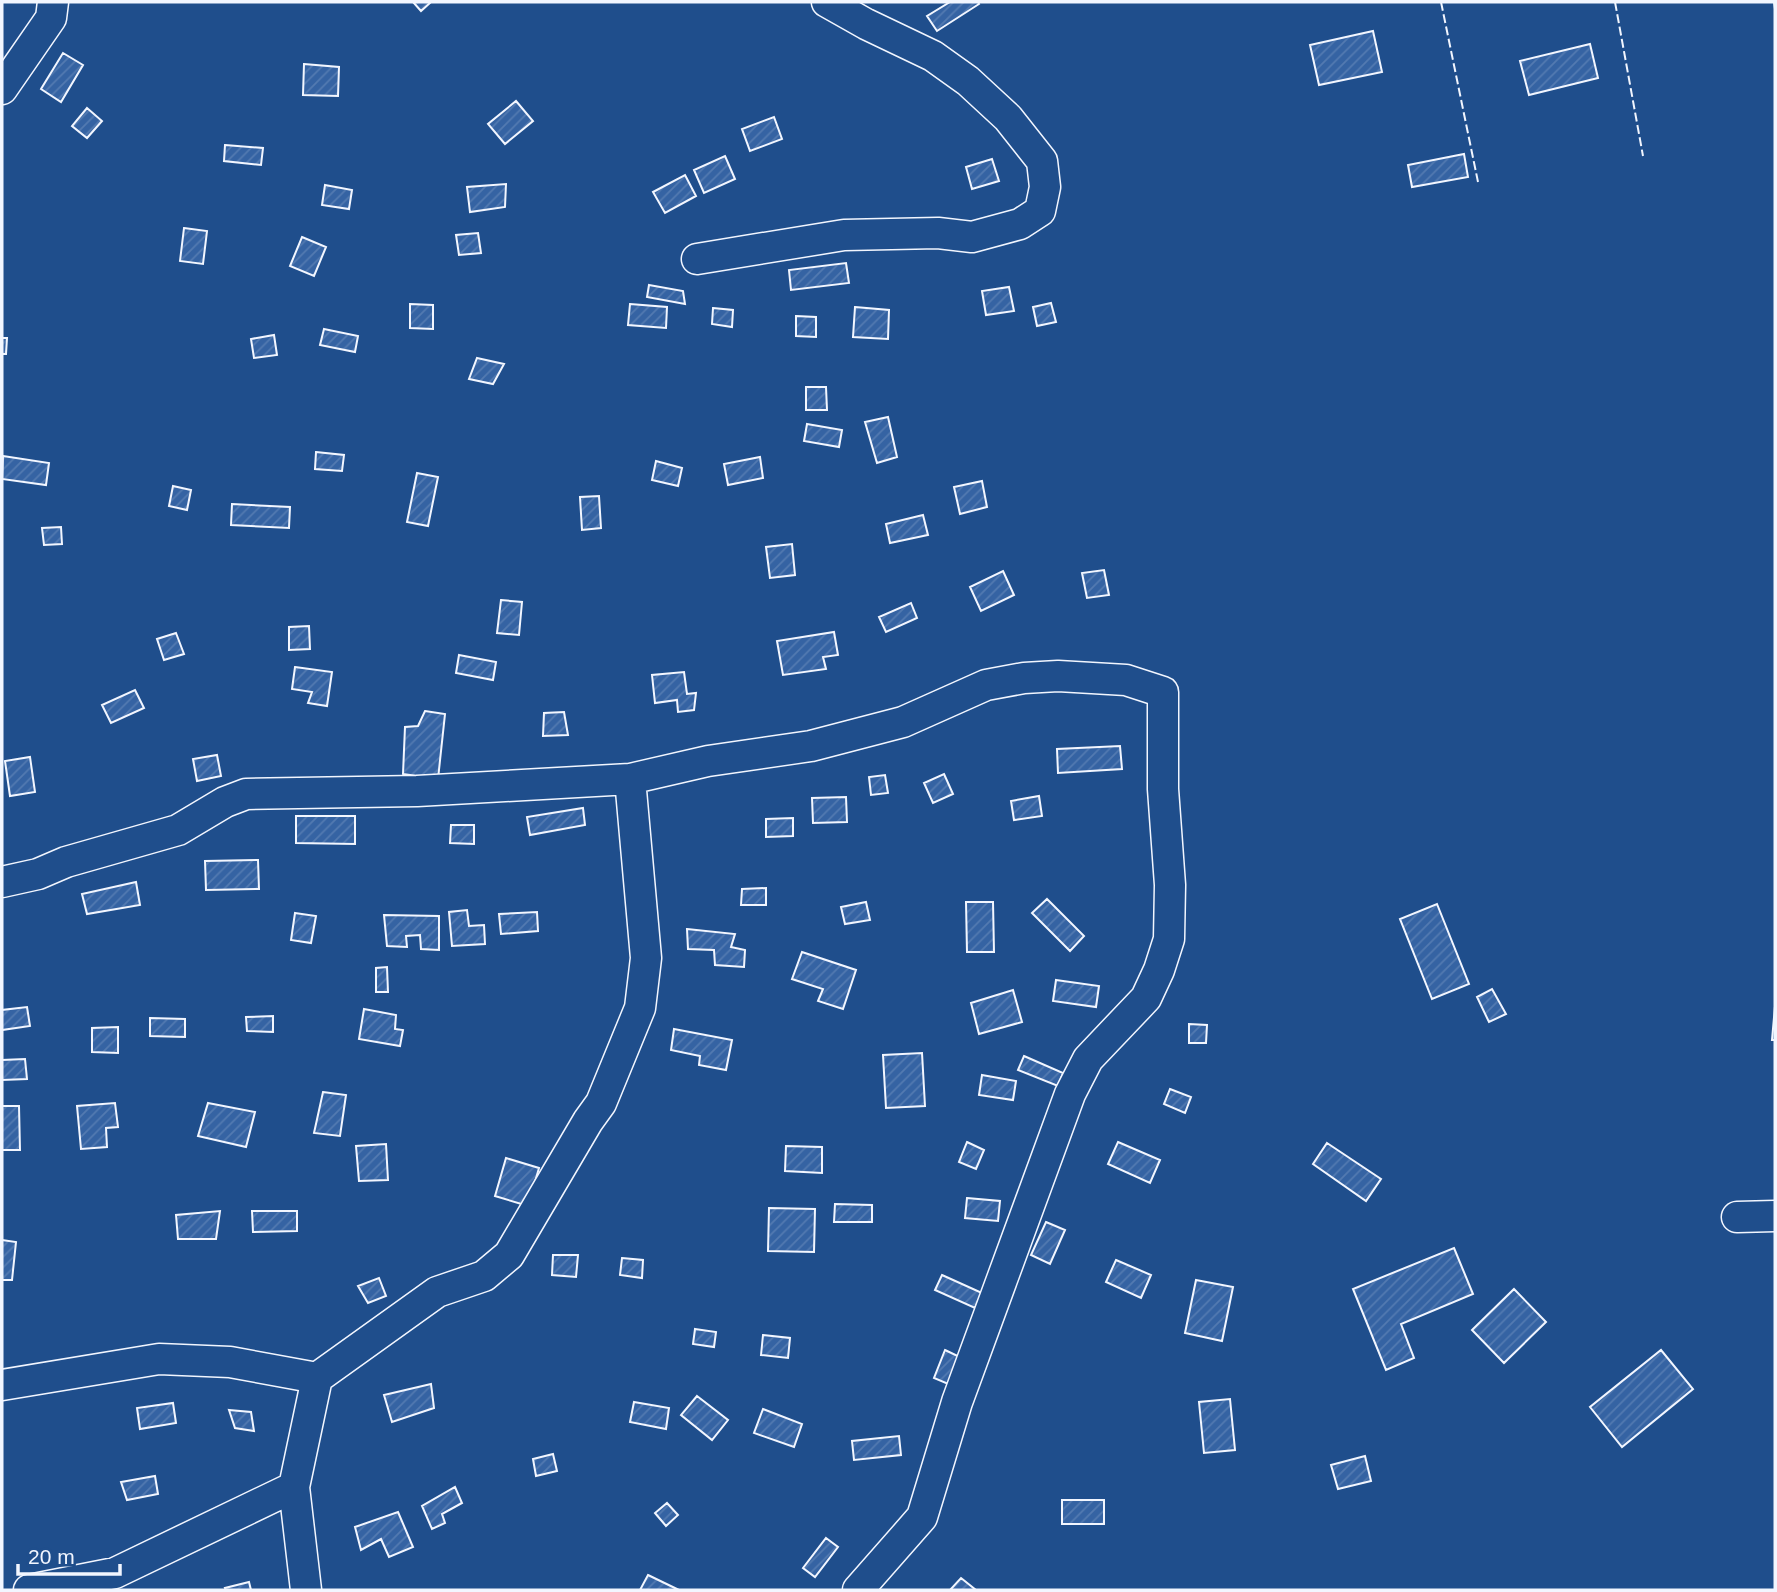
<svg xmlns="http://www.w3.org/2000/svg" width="1777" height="1592" viewBox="0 0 1777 1592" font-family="Arial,sans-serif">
	<defs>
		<pattern id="building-hatch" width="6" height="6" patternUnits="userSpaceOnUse" patternTransform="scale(1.75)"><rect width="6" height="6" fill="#3563a3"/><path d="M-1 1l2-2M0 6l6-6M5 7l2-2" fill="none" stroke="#537ab1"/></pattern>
	</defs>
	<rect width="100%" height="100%" fill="#1f4e8c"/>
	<!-- building -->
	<path fill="url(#building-hatch)" stroke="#f2f6ff" stroke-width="2" d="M 413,2 L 431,2 L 421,11 Z
		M 950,2 L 978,2 L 979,4 L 937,31 L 927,16 Z
		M 1373,31 L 1382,72 L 1319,85 L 1310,45 Z
		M 1590,44 L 1598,78 L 1529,95 L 1520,61 Z
		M 63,53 L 83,65 L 61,102 L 41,89 Z
		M 304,64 L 339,67 L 338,96 L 303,95 Z
		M 516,101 L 533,121 L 505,144 L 488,124 Z
		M 87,108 L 102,121 L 87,138 L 72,126 Z
		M 774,117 L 782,139 L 750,151 L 742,129 Z
		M 225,145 L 263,148 L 261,165 L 224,161 Z
		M 1464,154 L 1468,177 L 1412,187 L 1408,165 Z
		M 725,156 L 735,179 L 704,193 L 694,170 Z
		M 992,159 L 999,181 L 972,189 L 966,167 Z
		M 685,175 L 696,196 L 665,213 L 653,192 Z
		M 506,184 L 505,207 L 470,212 L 467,187 Z
		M 325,185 L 352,190 L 349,209 L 322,205 Z
		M 184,228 L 207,231 L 203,264 L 180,261 Z
		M 478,233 L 481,253 L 459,255 L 456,235 Z
		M 302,237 L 326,247 L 314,276 L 290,266 Z
		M 846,263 L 849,283 L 791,290 L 789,270 Z
		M 649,285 L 683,291 L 685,304 L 647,297 Z
		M 1009,287 L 1014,311 L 986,315 L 982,291 Z
		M 1051,303 L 1056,322 L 1037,326 L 1033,307 Z
		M 410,304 L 433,305 L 433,329 L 410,328 Z
		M 630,304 L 667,307 L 666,328 L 628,325 Z
		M 855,307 L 889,310 L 888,339 L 853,337 Z
		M 713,308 L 733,310 L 732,327 L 712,324 Z
		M 796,316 L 816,317 L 816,337 L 796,336 Z
		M 324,329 L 358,336 L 355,352 L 320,345 Z
		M 274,335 L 277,355 L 254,358 L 251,339 Z
		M 2,338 L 7,338 L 6,354 L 2,354 Z
		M 477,358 L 504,364 L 493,384 L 469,379 Z
		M 806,387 L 826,387 L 827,410 L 806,410 Z
		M 888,417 L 897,457 L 877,463 L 865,422 Z
		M 807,424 L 842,430 L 839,447 L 804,441 Z
		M 316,452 L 344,455 L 342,471 L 315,469 Z
		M 3,456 L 49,463 L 46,485 L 2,479 Z
		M 760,457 L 763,478 L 728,485 L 724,464 Z
		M 656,461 L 682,468 L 678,486 L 652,480 Z
		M 417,473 L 438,477 L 428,526 L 407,522 Z
		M 982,481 L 987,507 L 960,514 L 954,487 Z
		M 173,486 L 191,490 L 187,510 L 169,506 Z
		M 599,496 L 601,528 L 582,530 L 580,497 Z
		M 232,504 L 290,507 L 289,528 L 231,525 Z
		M 923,515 L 928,535 L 890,543 L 886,524 Z
		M 61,527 L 62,544 L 44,545 L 42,528 Z
		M 792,544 L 795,575 L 770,578 L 766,547 Z
		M 1104,570 L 1109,595 L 1087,598 L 1082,573 Z
		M 1003,571 L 1014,595 L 981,611 L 970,587 Z
		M 501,600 L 522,602 L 519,635 L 497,633 Z
		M 911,603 L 917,618 L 886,632 L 879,617 Z
		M 309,626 L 310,649 L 289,650 L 289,627 Z
		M 834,632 L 838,655 L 823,657 L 826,669 L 783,675 L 777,641 Z
		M 176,633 L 184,654 L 164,660 L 157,639 Z
		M 459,655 L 496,662 L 493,680 L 456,673 Z
		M 295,667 L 332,672 L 327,706 L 308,703 L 312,692 L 292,689 Z
		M 684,672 L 687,694 L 696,693 L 694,710 L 678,712 L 677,700 L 655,703 L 652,675 Z
		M 135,690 L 144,708 L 111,723 L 102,705 Z
		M 425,711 L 445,714 L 438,779 L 403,774 L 405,727 L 418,726 Z
		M 564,712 L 568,735 L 543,736 L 544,713 Z
		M 1120,746 L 1122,769 L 1058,773 L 1057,749 Z
		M 217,755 L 221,776 L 197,781 L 193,759 Z
		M 30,757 L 35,792 L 10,796 L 5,761 Z
		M 944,774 L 953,794 L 933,803 L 924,783 Z
		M 885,775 L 888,793 L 871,795 L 869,777 Z
		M 1039,796 L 1042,816 L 1014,820 L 1011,801 Z
		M 846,797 L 847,822 L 813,823 L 812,798 Z
		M 583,808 L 585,825 L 530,835 L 527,817 Z
		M 296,816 L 355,816 L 355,844 L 296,843 Z
		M 793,818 L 793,836 L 766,837 L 766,819 Z
		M 451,825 L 474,825 L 474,844 L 450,843 Z
		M 258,860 L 259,889 L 206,890 L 205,861 Z
		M 136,882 L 140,905 L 87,914 L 82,894 Z
		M 766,888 L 766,905 L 741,905 L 742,889 Z
		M 1047,899 L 1084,936 L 1070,951 L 1032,913 Z
		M 866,902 L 870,920 L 845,924 L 841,907 Z
		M 966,902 L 993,902 L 994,952 L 967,952 Z
		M 1437,904 L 1469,984 L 1432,999 L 1400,919 Z
		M 467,910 L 469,926 L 484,925 L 485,944 L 452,946 L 449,912 Z
		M 537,912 L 538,931 L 501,934 L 499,914 Z
		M 295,913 L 316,916 L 311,943 L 291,940 Z
		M 384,915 L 439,916 L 439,950 L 421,949 L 420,935 L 406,936 L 407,947 L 387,946 Z
		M 687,929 L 735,934 L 731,947 L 745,950 L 744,967 L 715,965 L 714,950 L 688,949 Z
		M 802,952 L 856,970 L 843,1009 L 818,1001 L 823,989 L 792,979 Z
		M 387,967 L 388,992 L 376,992 L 376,968 Z
		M 1056,980 L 1099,986 L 1096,1007 L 1053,1001 Z
		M 1492,989 L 1506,1014 L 1489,1022 L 1477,997 Z
		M 1013,990 L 1022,1022 L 979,1034 L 971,1003 Z
		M 1775,1006 L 1775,1040 L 1772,1040 Z
		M 27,1007 L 30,1026 L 2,1030 L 2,1010 Z
		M 364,1009 L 396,1015 L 395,1029 L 403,1030 L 400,1046 L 359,1039 Z
		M 273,1016 L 273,1032 L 247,1031 L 246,1017 Z
		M 150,1018 L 185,1019 L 185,1037 L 150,1036 Z
		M 1189,1024 L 1207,1025 L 1206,1043 L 1189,1043 Z
		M 118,1027 L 118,1053 L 92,1052 L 92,1028 Z
		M 674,1029 L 732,1040 L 726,1070 L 699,1065 L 700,1056 L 671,1050 Z
		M 922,1053 L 925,1106 L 886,1108 L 883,1055 Z
		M 1024,1056 L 1063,1073 L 1058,1086 L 1018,1070 Z
		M 25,1059 L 27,1079 L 2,1080 L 2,1060 Z
		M 982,1075 L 1016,1081 L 1013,1100 L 979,1095 Z
		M 1170,1089 L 1191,1097 L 1185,1113 L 1164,1104 Z
		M 323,1092 L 346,1095 L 340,1136 L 314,1133 Z
		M 115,1103 L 118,1127 L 106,1128 L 107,1147 L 81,1149 L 77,1106 Z
		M 208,1103 L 255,1112 L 246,1147 L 198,1136 Z
		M 2,1106 L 19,1106 L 20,1150 L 2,1150 Z
		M 967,1142 L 984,1150 L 976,1169 L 959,1162 Z
		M 1118,1142 L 1160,1160 L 1150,1183 L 1108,1164 Z
		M 1327,1143 L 1381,1179 L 1366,1201 L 1313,1164 Z
		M 386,1144 L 388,1180 L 359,1181 L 356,1146 Z
		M 786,1146 L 822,1147 L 822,1173 L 785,1171 Z
		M 506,1158 L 539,1168 L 528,1206 L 495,1196 Z
		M 967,1198 L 1000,1201 L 998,1221 L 965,1218 Z
		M 835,1204 L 872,1205 L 872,1222 L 834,1222 Z
		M 769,1208 L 815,1209 L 814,1252 L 768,1251 Z
		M 220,1211 L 216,1239 L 178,1239 L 176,1215 Z
		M 252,1211 L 297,1211 L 297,1231 L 253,1232 Z
		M 1046,1222 L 1065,1230 L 1050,1264 L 1031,1255 Z
		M 2,1240 L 16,1242 L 12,1280 L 2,1280 Z
		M 1454,1248 L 1473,1294 L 1401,1324 L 1414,1358 L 1386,1370 L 1353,1289 Z
		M 553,1255 L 578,1255 L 576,1277 L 552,1275 Z
		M 622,1258 L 643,1260 L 642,1278 L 620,1275 Z
		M 1116,1260 L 1151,1275 L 1141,1298 L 1106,1282 Z
		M 942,1275 L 982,1293 L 975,1308 L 935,1290 Z
		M 379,1278 L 386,1296 L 368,1303 L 358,1286 Z
		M 1196,1280 L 1233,1287 L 1222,1341 L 1185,1333 Z
		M 1514,1289 L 1546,1322 L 1504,1363 L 1472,1330 Z
		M 695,1329 L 716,1332 L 714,1347 L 693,1344 Z
		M 763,1335 L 790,1338 L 788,1358 L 761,1355 Z
		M 945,1350 L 964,1359 L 953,1386 L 934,1378 Z
		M 1661,1350 L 1693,1389 L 1622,1447 L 1590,1407 Z
		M 431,1384 L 434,1408 L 392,1422 L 384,1395 Z
		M 697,1396 L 728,1420 L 712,1440 L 681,1415 Z
		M 1230,1399 L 1235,1450 L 1204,1453 L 1199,1402 Z
		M 634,1402 L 669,1408 L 666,1429 L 630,1422 Z
		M 173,1403 L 176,1423 L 140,1429 L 137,1408 Z
		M 763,1409 L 802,1424 L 794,1447 L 754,1433 Z
		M 229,1410 L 251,1412 L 254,1431 L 235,1428 Z
		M 899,1436 L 901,1455 L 854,1460 L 852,1441 Z
		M 553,1454 L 557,1471 L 536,1476 L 533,1459 Z
		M 1365,1456 L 1371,1481 L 1338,1489 L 1331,1465 Z
		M 155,1476 L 158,1494 L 127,1500 L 121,1482 Z
		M 455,1487 L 462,1503 L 442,1514 L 445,1523 L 432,1529 L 422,1506 Z
		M 1062,1500 L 1104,1500 L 1104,1524 L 1062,1524 Z
		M 667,1503 L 678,1515 L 666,1526 L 655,1513 Z
		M 398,1512 L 413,1547 L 389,1557 L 381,1539 L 361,1550 L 355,1527 Z
		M 826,1538 L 838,1547 L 815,1577 L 803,1568 Z
		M 648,1575 L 679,1590 L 640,1590 Z
		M 961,1578 L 976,1590 L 950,1590 Z
		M 249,1582 L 251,1590 L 226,1590 L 225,1588 Z"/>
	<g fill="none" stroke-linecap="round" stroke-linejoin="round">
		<defs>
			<path id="street" d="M 2,89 L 51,18 L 53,2
				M 697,259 L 844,235 L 938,233 L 972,237 L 1020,224 L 1040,211 L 1045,187 L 1042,161 L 1008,118 L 968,81 L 933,56 L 866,24 L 827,2
				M 2,882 L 38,874 L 66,862 L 178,830 L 225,802 L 246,794 L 417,791 L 630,779 L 708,761 L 811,746 L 903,722 L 986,685 L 1024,678 L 1058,676 L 1126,680 L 1163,692 L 1163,789 L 1170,885 L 1169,939 L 1159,970 L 1146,998 L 1088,1059 L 1070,1094 L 957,1402 L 922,1517 L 858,1590
				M 1737,1217 L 1775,1216
				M 2,1385 L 159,1359 L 230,1362 L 317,1378
				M 29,1590 L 115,1573 L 294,1487
				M 306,1590 L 294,1487 L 317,1378 L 437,1292 L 484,1276 L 509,1255 L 588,1121 L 601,1103 L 640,1008 L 646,958 L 630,779"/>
		</defs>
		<!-- street casing -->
		<use href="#street" stroke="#f2f6ff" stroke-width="33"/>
		<!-- street -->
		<use href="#street" stroke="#1f4e8c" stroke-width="30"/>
		<!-- fence -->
		<path stroke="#f2f6ff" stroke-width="2" stroke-dasharray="9 3.5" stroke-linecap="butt" d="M 1441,2 L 1478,182
			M 1615,2 L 1643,156
			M 1774,2 L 1775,9"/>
	</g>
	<!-- border -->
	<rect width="1777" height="1592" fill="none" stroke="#f2f6ff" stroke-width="7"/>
	<!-- scale -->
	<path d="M18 1564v10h102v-10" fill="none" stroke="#f2f6ff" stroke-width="3.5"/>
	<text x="28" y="1564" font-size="21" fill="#f2f6ff" stroke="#1f4e8c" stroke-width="5" paint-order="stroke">20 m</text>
</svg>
